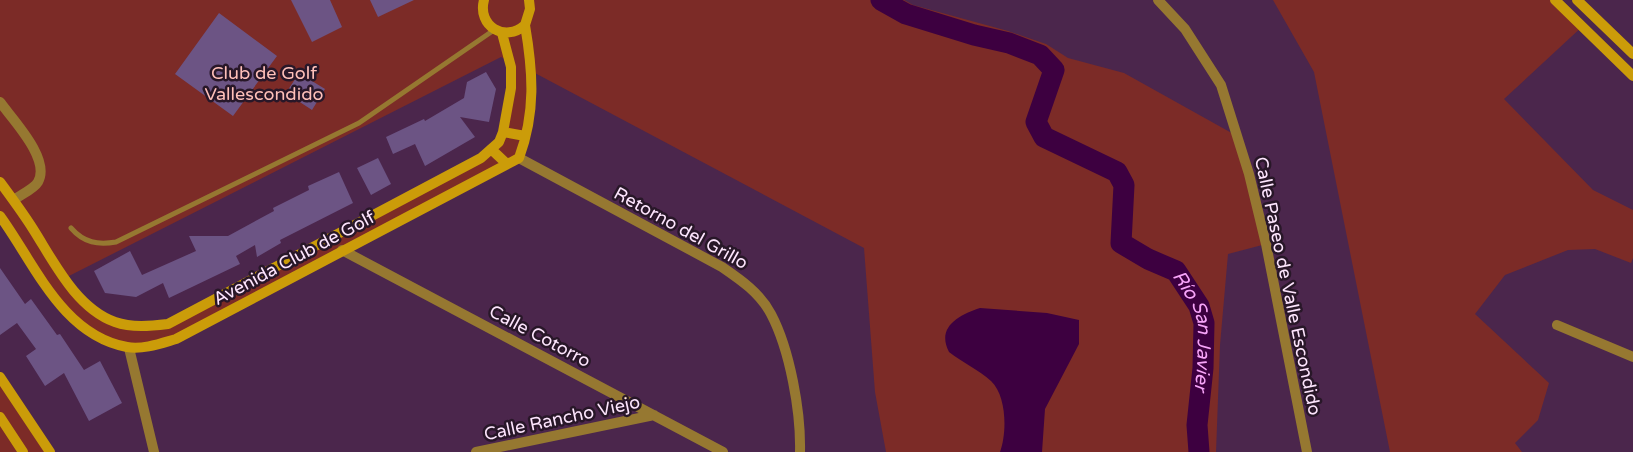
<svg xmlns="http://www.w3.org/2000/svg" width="1633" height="452" viewBox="0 0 1633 452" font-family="'Varela Round',sans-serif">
	<rect width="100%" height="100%" fill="#4b264c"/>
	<!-- green -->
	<path fill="#7c2b27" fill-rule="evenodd" d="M 0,0 L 904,0 L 913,5 L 1008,31 L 1046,44 L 1068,58 L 1124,73 L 1237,136 L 1266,244 L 1228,254 L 1220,345 L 1216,452 L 886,452 L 875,392 L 864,248 L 533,72 L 519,158 L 156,345 L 108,341 L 65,311 L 0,216 ZM 501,57 L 509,61 L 503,132 L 481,158 L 168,324 L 114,322 L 70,286 L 65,278 Z
		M 1273,0 L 1560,0 L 1585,24 L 1504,99 L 1593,190 L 1633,210 L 1633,258 L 1631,263 L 1595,249 L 1568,250 L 1505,275 L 1475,314 L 1549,383 L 1538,420 L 1515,443 L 1522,452 L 1390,452 L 1314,72 Z
		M 0,377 L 50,452 L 0,452 Z"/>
	<!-- water -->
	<path fill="#3d0040" d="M 980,308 L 1047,313 L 1079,320 L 1079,344 L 1045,409 L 1042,452 L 1000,452 C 1007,433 1007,396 991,381 C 979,370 962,362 949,352 C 936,327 959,315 980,308 Z"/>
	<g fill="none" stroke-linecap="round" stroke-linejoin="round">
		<!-- river -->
		<path stroke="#3d0040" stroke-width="21" id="s1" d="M 881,0 L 906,14 L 974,35 L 1009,43 L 1040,55 L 1054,70 L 1036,122 L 1044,137 L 1117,172 L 1124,185 L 1121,243 L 1148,259 L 1176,271 L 1199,306 L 1204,323 L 1203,368 L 1197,425 L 1199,452"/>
	</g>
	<!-- building -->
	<path fill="#6c5484" d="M 291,0 L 330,0 L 342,27 L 312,42 Z
		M 370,0 L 414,0 L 378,17 Z
		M 219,13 L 277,56 L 233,116 L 175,74 Z
		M 486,72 L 496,89 L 489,122 L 460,117 L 475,137 L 425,166 L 415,144 L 393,154 L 386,137 L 424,119 L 425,121 L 464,98 L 467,82 Z
		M 299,73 L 325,89 L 312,110 L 286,93 Z
		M 378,158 L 391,184 L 371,195 L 357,168 Z
		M 339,172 L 353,203 L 280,240 L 281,243 L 257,257 L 255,245 L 236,256 L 240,264 L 169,298 L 163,283 L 136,297 L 105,293 L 94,271 L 130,251 L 142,275 L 196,251 L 189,236 L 228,236 L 274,211 L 273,208 L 309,190 L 308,186 Z
		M 0,268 L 25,304 L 31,299 L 57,335 L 60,334 L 84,370 L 100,361 L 122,403 L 89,421 L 64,373 L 45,386 L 26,356 L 36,349 L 17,323 L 0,335 Z"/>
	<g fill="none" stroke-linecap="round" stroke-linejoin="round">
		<!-- lane -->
		<path stroke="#967831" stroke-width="5" d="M 71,228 C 84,243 98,245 116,242 L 359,123 L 494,30"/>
		<!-- street -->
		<path stroke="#967831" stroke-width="10" d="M 1158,0 L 1185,29 L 1221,85 L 1249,174 L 1266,244 L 1307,452
			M 0,102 C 13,120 51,159 38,182 C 34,189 20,195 14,200
			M 519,158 L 722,267 C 741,280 760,293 771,314 C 790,350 801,412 800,452
			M 342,250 L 723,452
			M 1557,325 L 1633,357
			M 129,348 L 154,452
			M 476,452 L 654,415"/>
		<!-- secondary -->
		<path stroke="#cb9c09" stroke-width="10" d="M 484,0 C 477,26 505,43 525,25 L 530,9 L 529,0
			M 1555,0 L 1633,76
			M 1577,0 L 1633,54
			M 503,132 L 525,136
			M 491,149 L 507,164
			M 0,182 C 11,197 23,213 33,229 C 54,262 76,308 115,322 C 132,328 151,326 168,324 L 481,158 L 499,142 L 503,132 L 511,88 L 511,67 L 502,33
			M 0,216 C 35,264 62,335 127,347 C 143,350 162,343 176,339 L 519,158 C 536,112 533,72 525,25
			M 0,377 L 50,452
			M 0,417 L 23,452"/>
	</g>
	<g text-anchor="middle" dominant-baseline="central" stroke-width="5" stroke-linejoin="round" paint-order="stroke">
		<!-- park labels -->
		<g font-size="18" fill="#ffc0b9" stroke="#281728">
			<text x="264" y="73">Club de Golf<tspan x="264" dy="21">Vallescondido</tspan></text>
		</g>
		<!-- street labels -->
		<g font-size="18" fill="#fde5fd" stroke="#281728">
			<text transform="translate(681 228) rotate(29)">Retorno del Grillo</text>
			<text transform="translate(294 258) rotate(-28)">Avenida Club de Golf</text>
			<text transform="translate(1288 286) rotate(78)">Calle Paseo de Valle Escondido</text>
			<text transform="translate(540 336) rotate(28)">Calle Cotorro</text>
			<text transform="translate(562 418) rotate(-12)">Calle Rancho Viejo</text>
		</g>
		<!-- water labels -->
		<g font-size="19" font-style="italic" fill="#f8a4f9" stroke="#281728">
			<text stroke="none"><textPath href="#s1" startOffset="542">Río San Javier</textPath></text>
		</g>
	</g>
</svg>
